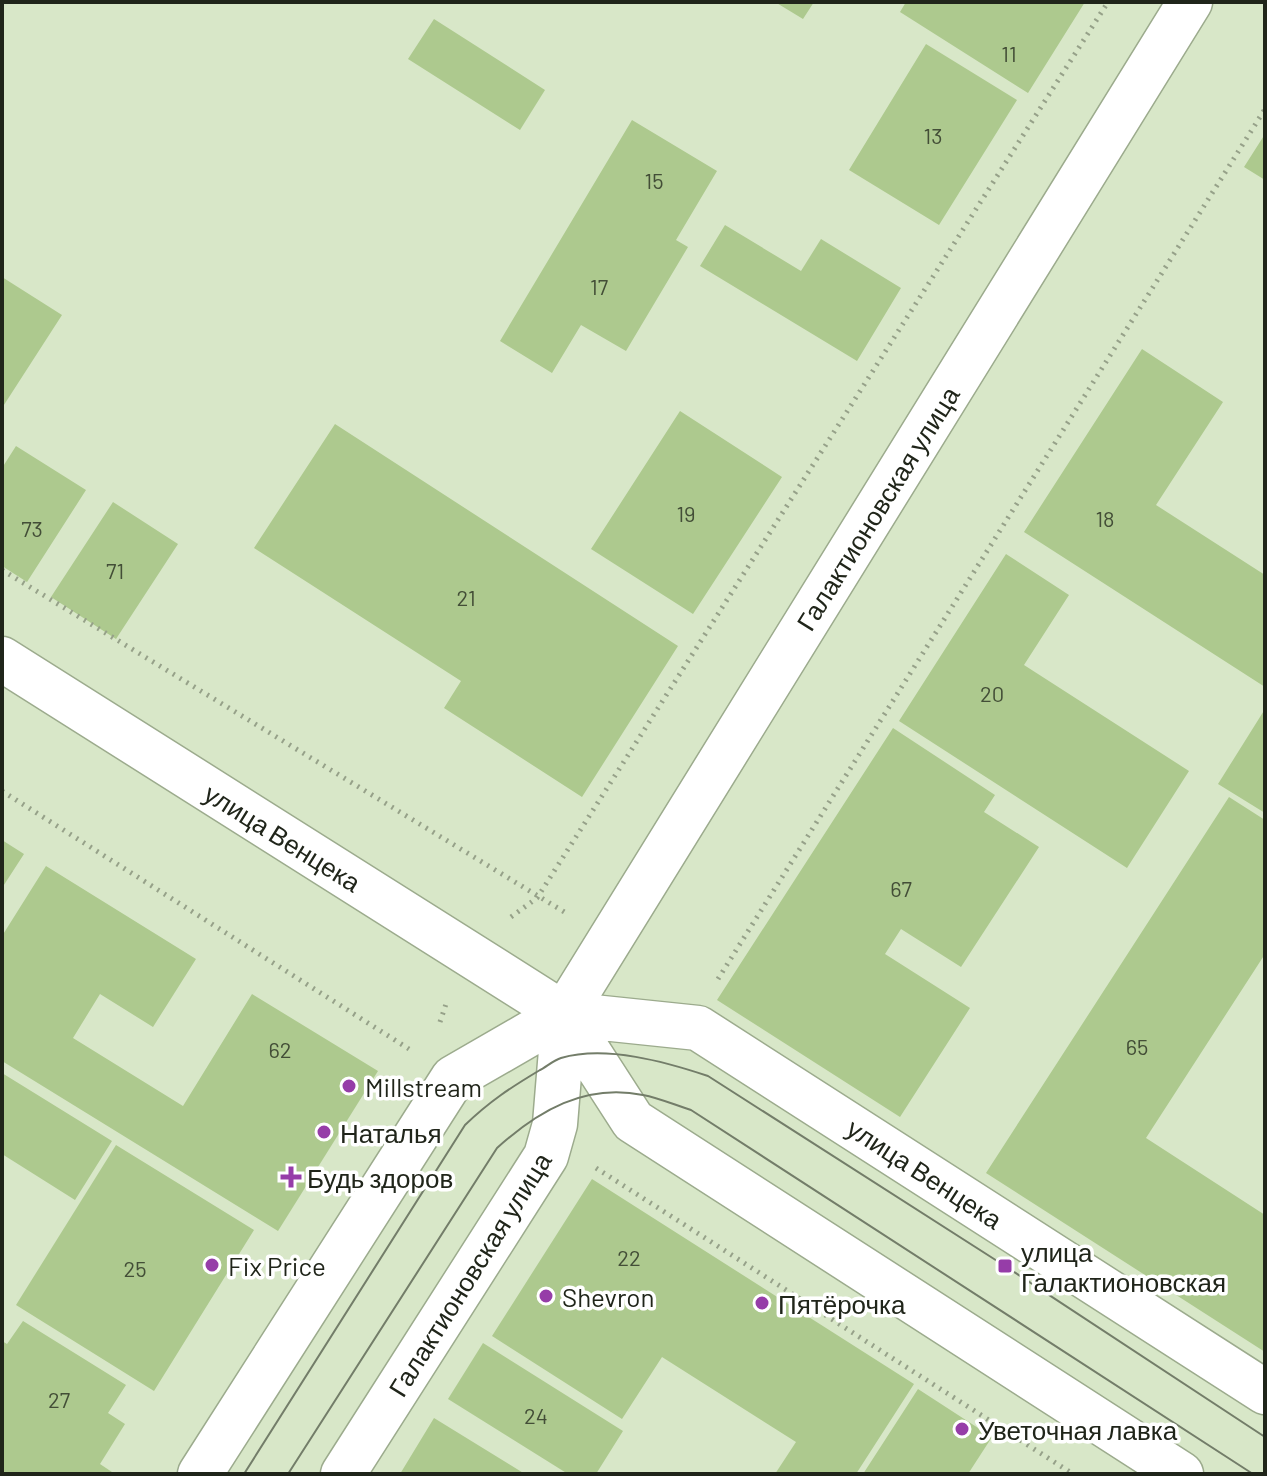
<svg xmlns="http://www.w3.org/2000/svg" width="1267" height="1476" viewBox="0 0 1267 1476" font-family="Barlow,sans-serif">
	<rect width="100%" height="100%" fill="#d8e7c8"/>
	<!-- building -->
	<path fill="#adc98e" d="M 775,2 L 814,2 L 803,19 Z
		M 906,2 L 1085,2 L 1028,93 L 900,12 Z
		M 434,19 L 545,90 L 520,130 L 408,59 Z
		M 926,44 L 1017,100 L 939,225 L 849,170 Z
		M 632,120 L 717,171 L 676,240 L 688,247 L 626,351 L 581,325 L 552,373 L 500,341 Z
		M 1265,134 L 1265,180 L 1244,167 Z
		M 725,225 L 801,271 L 821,239 L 901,288 L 857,361 L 700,266 Z
		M 2,277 L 62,315 L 2,408 Z
		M 1142,349 L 1223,402 L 1156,505 L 1265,575 L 1265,687 L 1024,532 Z
		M 680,411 L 782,477 L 693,614 L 591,549 Z
		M 335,424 L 678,646 L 582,797 L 444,708 L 461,681 L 254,548 Z
		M 16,446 L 86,490 L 27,582 L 2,566 L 2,468 Z
		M 113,502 L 178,544 L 116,639 L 51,597 Z
		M 1006,554 L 1069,595 L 1024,665 L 1189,771 L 1127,868 L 899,721 Z
		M 1265,709 L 1265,813 L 1218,784 Z
		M 893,728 L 995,795 L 984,812 L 1039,847 L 961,967 L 901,929 L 885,954 L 970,1008 L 900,1117 L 717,1000 Z
		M 1229,797 L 1265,820 L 1265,954 L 1146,1138 L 1265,1215 L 1265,1352 L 986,1173 Z
		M 2,840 L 24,854 L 2,888 Z
		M 46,866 L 196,959 L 153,1027 L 100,994 L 73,1038 L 183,1106 L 252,994 L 378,1071 L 278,1231 L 2,1061 L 2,936 Z
		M 2,1073 L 112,1141 L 75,1200 L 2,1154 Z
		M 116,1145 L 254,1230 L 154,1391 L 16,1305 Z
		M 592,1179 L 914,1384 L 856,1474 L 775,1474 L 796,1442 L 662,1357 L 622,1419 L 492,1336 Z
		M 23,1321 L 126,1385 L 108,1413 L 125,1424 L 100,1464 L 115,1474 L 2,1474 L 2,1341 L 7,1344 Z
		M 483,1343 L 623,1431 L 596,1474 L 568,1474 L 448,1399 Z
		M 918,1389 L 992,1437 L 968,1474 L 863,1474 Z
		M 434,1418 L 525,1474 L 400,1474 Z"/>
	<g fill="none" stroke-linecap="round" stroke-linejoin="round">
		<defs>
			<path id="secondary" d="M 2,659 L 564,1014 L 633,1121 L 1181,1474
				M 564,1014 L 698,1028 L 1265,1392
				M 200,1474 L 453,1078 L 564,1014
				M 343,1474 L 546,1156 L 555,1124 L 564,1014 L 1190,2"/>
		</defs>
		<!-- secondary casing -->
		<use href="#secondary" stroke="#9cab8d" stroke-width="47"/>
		<!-- path -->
		<path stroke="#96a189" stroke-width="5" stroke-dasharray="2 6" stroke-linecap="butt" d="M 2,570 L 566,913
			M 2,791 L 409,1049
			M 511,917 L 537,898 L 1108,2
			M 718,979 L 1265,109
			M 440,1022 L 447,1001
			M 596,1168 L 1073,1474"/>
		<!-- secondary -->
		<use href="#secondary" stroke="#fff" stroke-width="44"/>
		<!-- tram -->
		<path stroke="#737d69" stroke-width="2" d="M 244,1474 L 465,1125 C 490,1101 510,1088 540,1070 C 546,1067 554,1060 561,1058 C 606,1045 666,1062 708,1076 L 1005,1266 L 1265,1437
			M 288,1474 L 497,1148 C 538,1111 585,1083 643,1095 C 659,1098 675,1105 691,1110 L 1253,1474"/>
	</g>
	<!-- markers -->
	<g fill="#963da8" stroke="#fff" stroke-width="3">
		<circle cx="349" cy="1086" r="8"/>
		<circle cx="324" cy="1132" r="8"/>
		<path d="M287 1165h8v8h8v8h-8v8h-8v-8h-8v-8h8z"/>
		<circle cx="212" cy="1265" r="8"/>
		<rect x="997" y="1258" width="16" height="16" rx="4"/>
		<circle cx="546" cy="1296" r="8"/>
		<circle cx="762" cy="1303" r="8"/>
		<circle cx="962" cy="1429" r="8"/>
	</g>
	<g text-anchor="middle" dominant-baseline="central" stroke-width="7" stroke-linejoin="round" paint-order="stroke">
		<!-- number labels -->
		<g font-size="22" fill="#434e37">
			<text x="1009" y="53">11</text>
			<text x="933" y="135">13</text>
			<text x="654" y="180">15</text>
			<text x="599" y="286">17</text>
			<text x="686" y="513">19</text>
			<text x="1105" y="518">18</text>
			<text x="32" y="528">73</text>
			<text x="115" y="570">71</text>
			<text x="466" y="597">21</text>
			<text x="992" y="693">20</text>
			<text x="901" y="888">67</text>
			<text x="1137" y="1046">65</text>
			<text x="280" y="1049">62</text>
			<text x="629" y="1257">22</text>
			<text x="135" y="1268">25</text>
			<text x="59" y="1399">27</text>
			<text x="536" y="1415">24</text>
		</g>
		<!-- street labels -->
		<g font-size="26" fill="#20251a" stroke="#fff">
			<text transform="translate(877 508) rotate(-58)">Галактионовская улица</text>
			<text transform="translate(283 837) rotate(32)">улица Венцека</text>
			<text transform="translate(925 1173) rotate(33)">улица Венцека</text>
			<text transform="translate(469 1274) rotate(-58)">Галактионовская улица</text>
		</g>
		<!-- poi labels -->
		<g font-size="26" fill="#20251a" stroke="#fff" text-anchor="start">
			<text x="365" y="1086">Millstream</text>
			<text x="340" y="1132">Наталья</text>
			<text x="307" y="1177">Будь здоров</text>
			<text x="1021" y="1251">улица<tspan x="1021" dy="30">Галактионовская</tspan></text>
			<text x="228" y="1265">Fix Price</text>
			<text x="562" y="1296">Shevron</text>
			<text x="778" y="1303">Пятёрочка</text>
			<text x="978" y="1429">Уветочная лавка</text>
		</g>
	</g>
	<!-- border -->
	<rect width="1267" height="1476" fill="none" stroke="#20251a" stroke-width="8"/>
</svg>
